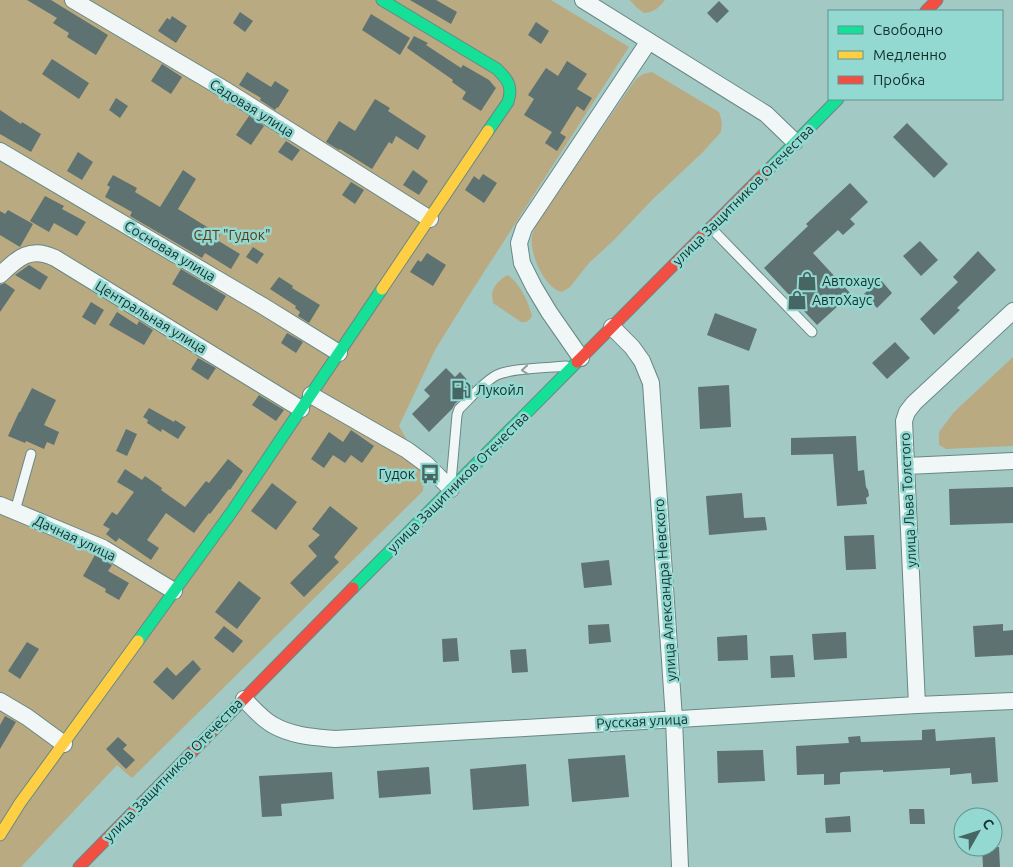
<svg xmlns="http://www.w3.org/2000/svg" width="1013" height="867" viewBox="0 0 1013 867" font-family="Ubuntu,sans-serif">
	<rect width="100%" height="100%" fill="#a3c9c5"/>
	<!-- green -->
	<path fill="#baaa81" d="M 0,0 L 551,0 L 629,47 L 466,300 L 435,350 L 399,426 L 424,469 L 423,491 L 132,778 L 117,765 L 21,867 L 0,867 Z
		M 630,0 L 665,0 C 659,8 654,12 644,13 L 636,7 Z
		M 652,72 L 719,112 L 722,122 L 721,132 L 702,153 L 653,199 L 614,240 L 589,263 L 570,287 L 562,292 C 560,291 557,291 555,289 C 542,281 529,251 532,236 C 533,231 536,226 538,221 L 636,79 L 643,74 Z
		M 508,275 C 521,285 528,301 532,316 L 530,319 L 526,322 L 521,322 L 493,303 C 493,302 492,295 492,294 C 493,286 501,278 508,275 Z
		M 1013,357 L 1013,446 L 946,449 L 939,445 L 939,432 L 954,412 Z"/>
	<!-- building -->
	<path fill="#5d7271" d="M 27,0 L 51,0 L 108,35 L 96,55 L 67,37 L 69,33 L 53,23 L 57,18 Z
		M 410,0 L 436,0 L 457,12 L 451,24 Z
		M 719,1 L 729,11 L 717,23 L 707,13 Z
		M 240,12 L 253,21 L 245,32 L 233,23 Z
		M 371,14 L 410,38 L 400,55 L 362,30 Z
		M 172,16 L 187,26 L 176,43 L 158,31 L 167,18 L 170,20 Z
		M 536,22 L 549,31 L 541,44 L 528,35 Z
		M 414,36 L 428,43 L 426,45 L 461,68 L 463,65 L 489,80 L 494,86 L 496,88 L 481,111 L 462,99 L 466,92 L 452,82 L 453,80 L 407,48 Z
		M 52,59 L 89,83 L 79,99 L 42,74 Z
		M 567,61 L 587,74 L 577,89 L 592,98 L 584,111 L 577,106 L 560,133 L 566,137 L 557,151 L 545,143 L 552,132 L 524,115 L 534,99 L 528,95 L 546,68 L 558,76 Z
		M 162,64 L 182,77 L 171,94 L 151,81 Z
		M 247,72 L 271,87 L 275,81 L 289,90 L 278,108 L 277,107 L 275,110 L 260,100 L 261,98 L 239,85 Z
		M 116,98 L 128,106 L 120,118 L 109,110 Z
		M 375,99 L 390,108 L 388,111 L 426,136 L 418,150 L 396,136 L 392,144 L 389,142 L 372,169 L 340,149 L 339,150 L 326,142 L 339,121 L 355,131 Z
		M 0,110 L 21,124 L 22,122 L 41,134 L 31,152 L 0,134 Z
		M 249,116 L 264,126 L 251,145 L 236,135 Z
		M 907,123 L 948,164 L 934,178 L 893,137 Z
		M 286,141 L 300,150 L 292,161 L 278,152 Z
		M 78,152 L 93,162 L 82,180 L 67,171 Z
		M 183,170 L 196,179 L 178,209 L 220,235 L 217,240 L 240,254 L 231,269 L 205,253 L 202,258 L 130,216 L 132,212 L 105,197 L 110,187 L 107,185 L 113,175 L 137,188 L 135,192 L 160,207 Z
		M 413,170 L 428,181 L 419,195 L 403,185 Z
		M 483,174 L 497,183 L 484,203 L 465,190 L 474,176 L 479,180 Z
		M 351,182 L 364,190 L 355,204 L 342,195 Z
		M 850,183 L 868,202 L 850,219 L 855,224 L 843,235 L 838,230 L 813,253 L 851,294 L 817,325 L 764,268 L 808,226 L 806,224 Z
		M 45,196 L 64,206 L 62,209 L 86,222 L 77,236 L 54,223 L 49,232 L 30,221 Z
		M 8,210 L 33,224 L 20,247 L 0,235 L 0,211 L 5,214 Z
		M 920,241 L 938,260 L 921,276 L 903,256 Z
		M 253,247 L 264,254 L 257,264 L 246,257 Z
		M 978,251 L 996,270 L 957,308 L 960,310 L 934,335 L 920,319 L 958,282 L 953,277 Z
		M 427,253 L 446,265 L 433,286 L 410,272 L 418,260 L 421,262 Z
		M 29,265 L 48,277 L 40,290 L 15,275 Z
		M 181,269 L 226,296 L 217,311 L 172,284 Z
		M 279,277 L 293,286 L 292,288 L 320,305 L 309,323 L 298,316 L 300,312 L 295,308 L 296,306 L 270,289 Z
		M 880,279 L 892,293 L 877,308 L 864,294 Z
		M 5,283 L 15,290 L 0,312 L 0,285 Z
		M 91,302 L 104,310 L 95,325 L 82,317 Z
		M 117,312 L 137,325 L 139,321 L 153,330 L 144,345 L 109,325 Z
		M 715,313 L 757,329 L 749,351 L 707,335 Z
		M 287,333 L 303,342 L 296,353 L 281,343 Z
		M 895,342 L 910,358 L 887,379 L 872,363 Z
		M 198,358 L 216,368 L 208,380 L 191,369 Z
		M 446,368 L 455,377 L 460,372 L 473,386 L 455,404 L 452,409 L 429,432 L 412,414 L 430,396 L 424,390 Z
		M 729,385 L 731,427 L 700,429 L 698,387 Z
		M 32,388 L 56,400 L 44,425 L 59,432 L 54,445 L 47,442 L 44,449 L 26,441 L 25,443 L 8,436 L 19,412 L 20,412 Z
		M 259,395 L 284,410 L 276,421 L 252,405 Z
		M 149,408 L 174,422 L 175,420 L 186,427 L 178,439 L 162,429 L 161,432 L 147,423 L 148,420 L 143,417 Z
		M 126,429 L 137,434 L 127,456 L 116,451 Z
		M 351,430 L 374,446 L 362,463 L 351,455 L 345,463 L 333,455 L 324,468 L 311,459 L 329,432 L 343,442 Z
		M 856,436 L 858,471 L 864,470 L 866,487 L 868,490 L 869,496 L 866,498 L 867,504 L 837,506 L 833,454 L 791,455 L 791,438 Z
		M 228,459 L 243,471 L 230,490 L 229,489 L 210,514 L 209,513 L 194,533 L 166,513 L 147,540 L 159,548 L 151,560 L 119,538 L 116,542 L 106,534 L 110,529 L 103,525 L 112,512 L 117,515 L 134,492 L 117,482 L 125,469 L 142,480 L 145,476 L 162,488 L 161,490 L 185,507 L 206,481 L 209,483 Z
		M 272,483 L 297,502 L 276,530 L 251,511 Z
		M 1013,487 L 1013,523 L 950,525 L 949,489 Z
		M 742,493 L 744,518 L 765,517 L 767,530 L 709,535 L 706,496 Z
		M 330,506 L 358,528 L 334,557 L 339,562 L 304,597 L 290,583 L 317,556 L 308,546 L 320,535 L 312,529 Z
		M 874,535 L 876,569 L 846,570 L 844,536 Z
		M 95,555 L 112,565 L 108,571 L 129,583 L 119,600 L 105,592 L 106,589 L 83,576 Z
		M 609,560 L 612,585 L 584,588 L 581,563 Z
		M 239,581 L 261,598 L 237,629 L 215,612 Z
		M 609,624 L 611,642 L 589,644 L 588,625 Z
		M 1003,624 L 1003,631 L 1013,630 L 1013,655 L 975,657 L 973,626 Z
		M 224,626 L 243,641 L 233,653 L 214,638 Z
		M 846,632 L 847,658 L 814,660 L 812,634 Z
		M 747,635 L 748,660 L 718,661 L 717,637 Z
		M 457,638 L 459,661 L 443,662 L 442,639 Z
		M 27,642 L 39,649 L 20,679 L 8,671 Z
		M 526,649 L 528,672 L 512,673 L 510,650 Z
		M 793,655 L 795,677 L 771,678 L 770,656 Z
		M 193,660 L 201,669 L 173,700 L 153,682 L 167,667 L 176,676 Z
		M 5,716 L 16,722 L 0,749 L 0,725 Z
		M 935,729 L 936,741 L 995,737 L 998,782 L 972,784 L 971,773 L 950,775 L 950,768 L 883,772 L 883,770 L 842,772 L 840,773 L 840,784 L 824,785 L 824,774 L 797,775 L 796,746 L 849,743 L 848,737 L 860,736 L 861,742 L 922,740 L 922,730 Z
		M 118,737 L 127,745 L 123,749 L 135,760 L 126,769 L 106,749 Z
		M 763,750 L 765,781 L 718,783 L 717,751 Z
		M 625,755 L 629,797 L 572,802 L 568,759 Z
		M 526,764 L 529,806 L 473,810 L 470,769 Z
		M 429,767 L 431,794 L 379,798 L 377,771 Z
		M 332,772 L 334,799 L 281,804 L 282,816 L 262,817 L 259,776 Z
		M 909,809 L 924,809 L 925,824 L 910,824 Z
		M 850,816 L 851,832 L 826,833 L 825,818 Z
		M 982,847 L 999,847 L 1000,867 L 983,867 Z"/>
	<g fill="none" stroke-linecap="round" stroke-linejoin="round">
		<defs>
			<path id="lane" d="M 710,227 L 812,332
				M 451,482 L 457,415 L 459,409 C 470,399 483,382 497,375 C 511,368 548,368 566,366
				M 15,511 L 31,454"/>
			<path id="street" d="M 73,0 L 227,91 L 430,219
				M 583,0 L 766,114 L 795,142
				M 0,151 L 263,306 L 339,353
				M 0,275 C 18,258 30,246 55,258 L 301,409
				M 612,327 L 632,347 L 642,361 L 651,383 L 674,719 L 680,867
				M 581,358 L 549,312 L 534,287 L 522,263 L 519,243 L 524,228 L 649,41
				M 311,395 L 407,450 L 426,464 L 451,489
				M 907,466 L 1013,461
				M 0,505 L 103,548 L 174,591
				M 244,699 C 253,708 262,719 273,725 C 292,736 314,737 335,739 L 917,705 L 1013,701
				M 0,701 L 27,717 L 64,744
				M 917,705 L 904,421 L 907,412 L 914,403 L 1013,311"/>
			<path id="fast" d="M 382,0 L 497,69 C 508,80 513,86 508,102 L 488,131
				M 771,167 L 838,99
				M 353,588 L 577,362
				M 138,641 L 233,510 L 382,289"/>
			<path id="slow" d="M 382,289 L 488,131
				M 0,835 L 20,803 L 138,641"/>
			<path id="jam" d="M 926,11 L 937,0
				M 577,362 L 771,167
				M 79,867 L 353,588"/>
		</defs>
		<!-- lane casing -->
		<use href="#lane" stroke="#688885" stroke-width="11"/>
		<!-- street casing -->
		<use href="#street" stroke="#688885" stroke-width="18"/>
		<!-- fast casing -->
		<use href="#fast" stroke="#688885" stroke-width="13"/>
		<!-- slow casing -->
		<use href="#slow" stroke="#688885" stroke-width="13"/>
		<!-- jam casing -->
		<use href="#jam" stroke="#688885" stroke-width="13"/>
		<!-- lane -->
		<use href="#lane" stroke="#f1f7f6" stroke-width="9"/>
		<!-- street -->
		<use href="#street" stroke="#f1f7f6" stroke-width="16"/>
		<!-- fast -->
		<use href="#fast" stroke="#16e098" stroke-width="11"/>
		<!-- slow -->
		<use href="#slow" stroke="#ffcf43" stroke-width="11"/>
		<!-- jam -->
		<use href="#jam" stroke="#f24e42" stroke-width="11"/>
	</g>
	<!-- one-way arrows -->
	<defs><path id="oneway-chevron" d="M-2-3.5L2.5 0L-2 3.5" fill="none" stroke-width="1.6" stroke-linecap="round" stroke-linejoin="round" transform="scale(1.25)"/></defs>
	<use stroke="#8d9d9c" href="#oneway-chevron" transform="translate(525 370) rotate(175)"/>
	<!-- icons -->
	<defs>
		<symbol id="shop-bare" viewBox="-9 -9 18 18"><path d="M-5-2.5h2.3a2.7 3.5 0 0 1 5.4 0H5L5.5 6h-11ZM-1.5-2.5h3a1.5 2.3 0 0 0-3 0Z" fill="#456662" stroke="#93d9d2" stroke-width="2.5" paint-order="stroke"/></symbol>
		<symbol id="fuel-bare" viewBox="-9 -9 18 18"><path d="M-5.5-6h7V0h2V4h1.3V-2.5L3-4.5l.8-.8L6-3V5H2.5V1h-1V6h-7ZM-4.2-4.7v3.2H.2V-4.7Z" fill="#456662" stroke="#93d9d2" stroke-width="2.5" paint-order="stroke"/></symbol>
		<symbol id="bus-bare" viewBox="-9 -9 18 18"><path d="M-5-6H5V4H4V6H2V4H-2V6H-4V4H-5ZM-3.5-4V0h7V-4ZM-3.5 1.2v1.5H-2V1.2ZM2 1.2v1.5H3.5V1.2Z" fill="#456662" stroke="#93d9d2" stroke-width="2.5" paint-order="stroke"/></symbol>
	</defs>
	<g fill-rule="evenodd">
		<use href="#shop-bare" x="793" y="267" width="28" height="28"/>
		<use href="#shop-bare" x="783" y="286" width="28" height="28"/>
		<use href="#fuel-bare" x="447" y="376" width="28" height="28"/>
		<use href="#bus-bare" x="416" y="460" width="28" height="28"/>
	</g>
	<g text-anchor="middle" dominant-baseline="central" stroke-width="5" stroke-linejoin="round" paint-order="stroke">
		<!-- street labels -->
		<g font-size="14" fill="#12302d" stroke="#93d9d2">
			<text transform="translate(252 108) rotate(32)">Садовая улица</text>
			<text transform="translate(743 195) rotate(-45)">улица Защитников Отечества</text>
			<text transform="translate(170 251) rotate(31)">Сосновая улица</text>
			<text transform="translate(151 317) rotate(31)">Центральная улица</text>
			<text transform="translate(458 482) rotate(-45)">улица Защитников Отечества</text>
			<text transform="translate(908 500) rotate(-93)">улица Льва Толстого</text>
			<text transform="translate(75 538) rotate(25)">Дачная улица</text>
			<text transform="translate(665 590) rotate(-94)">улица Александра Невского</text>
			<text transform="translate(642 721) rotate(-3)">Русская улица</text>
			<text transform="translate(173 770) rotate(-46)">улица Защитников Отечества</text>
		</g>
		<!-- park labels -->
		<g font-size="14" fill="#593c18" stroke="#93d9d2">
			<text x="232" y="235">СДТ "Гудок"</text>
		</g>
		<!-- poi labels -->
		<g font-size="14" fill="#12302d" stroke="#93d9d2" text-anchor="start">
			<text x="822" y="281">Автохаус</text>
			<text x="812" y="300">АвтоХаус</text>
			<text x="476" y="390">Лукойл</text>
			<text x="415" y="474" text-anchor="end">Гудок</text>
		</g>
	</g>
	<!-- legend -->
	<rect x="828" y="10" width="175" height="90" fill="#93d9d2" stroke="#5f9590"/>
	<rect x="838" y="26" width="25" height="8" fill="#16e098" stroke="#5f9590"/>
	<text x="873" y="35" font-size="15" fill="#12302d">Свободно</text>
	<rect x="838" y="51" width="25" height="8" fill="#ffcf43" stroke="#5f9590"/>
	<text x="873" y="60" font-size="15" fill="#12302d">Медленно</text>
	<rect x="838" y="76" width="25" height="8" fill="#f24e42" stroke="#5f9590"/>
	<text x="873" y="85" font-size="15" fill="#12302d">Пробка</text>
	<!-- north arrow -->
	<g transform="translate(978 832) rotate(51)"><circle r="24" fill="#93d9d2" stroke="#5f9590"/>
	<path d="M0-4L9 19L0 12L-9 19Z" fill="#456662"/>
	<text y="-8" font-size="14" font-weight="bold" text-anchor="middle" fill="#12302d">С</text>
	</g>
</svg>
